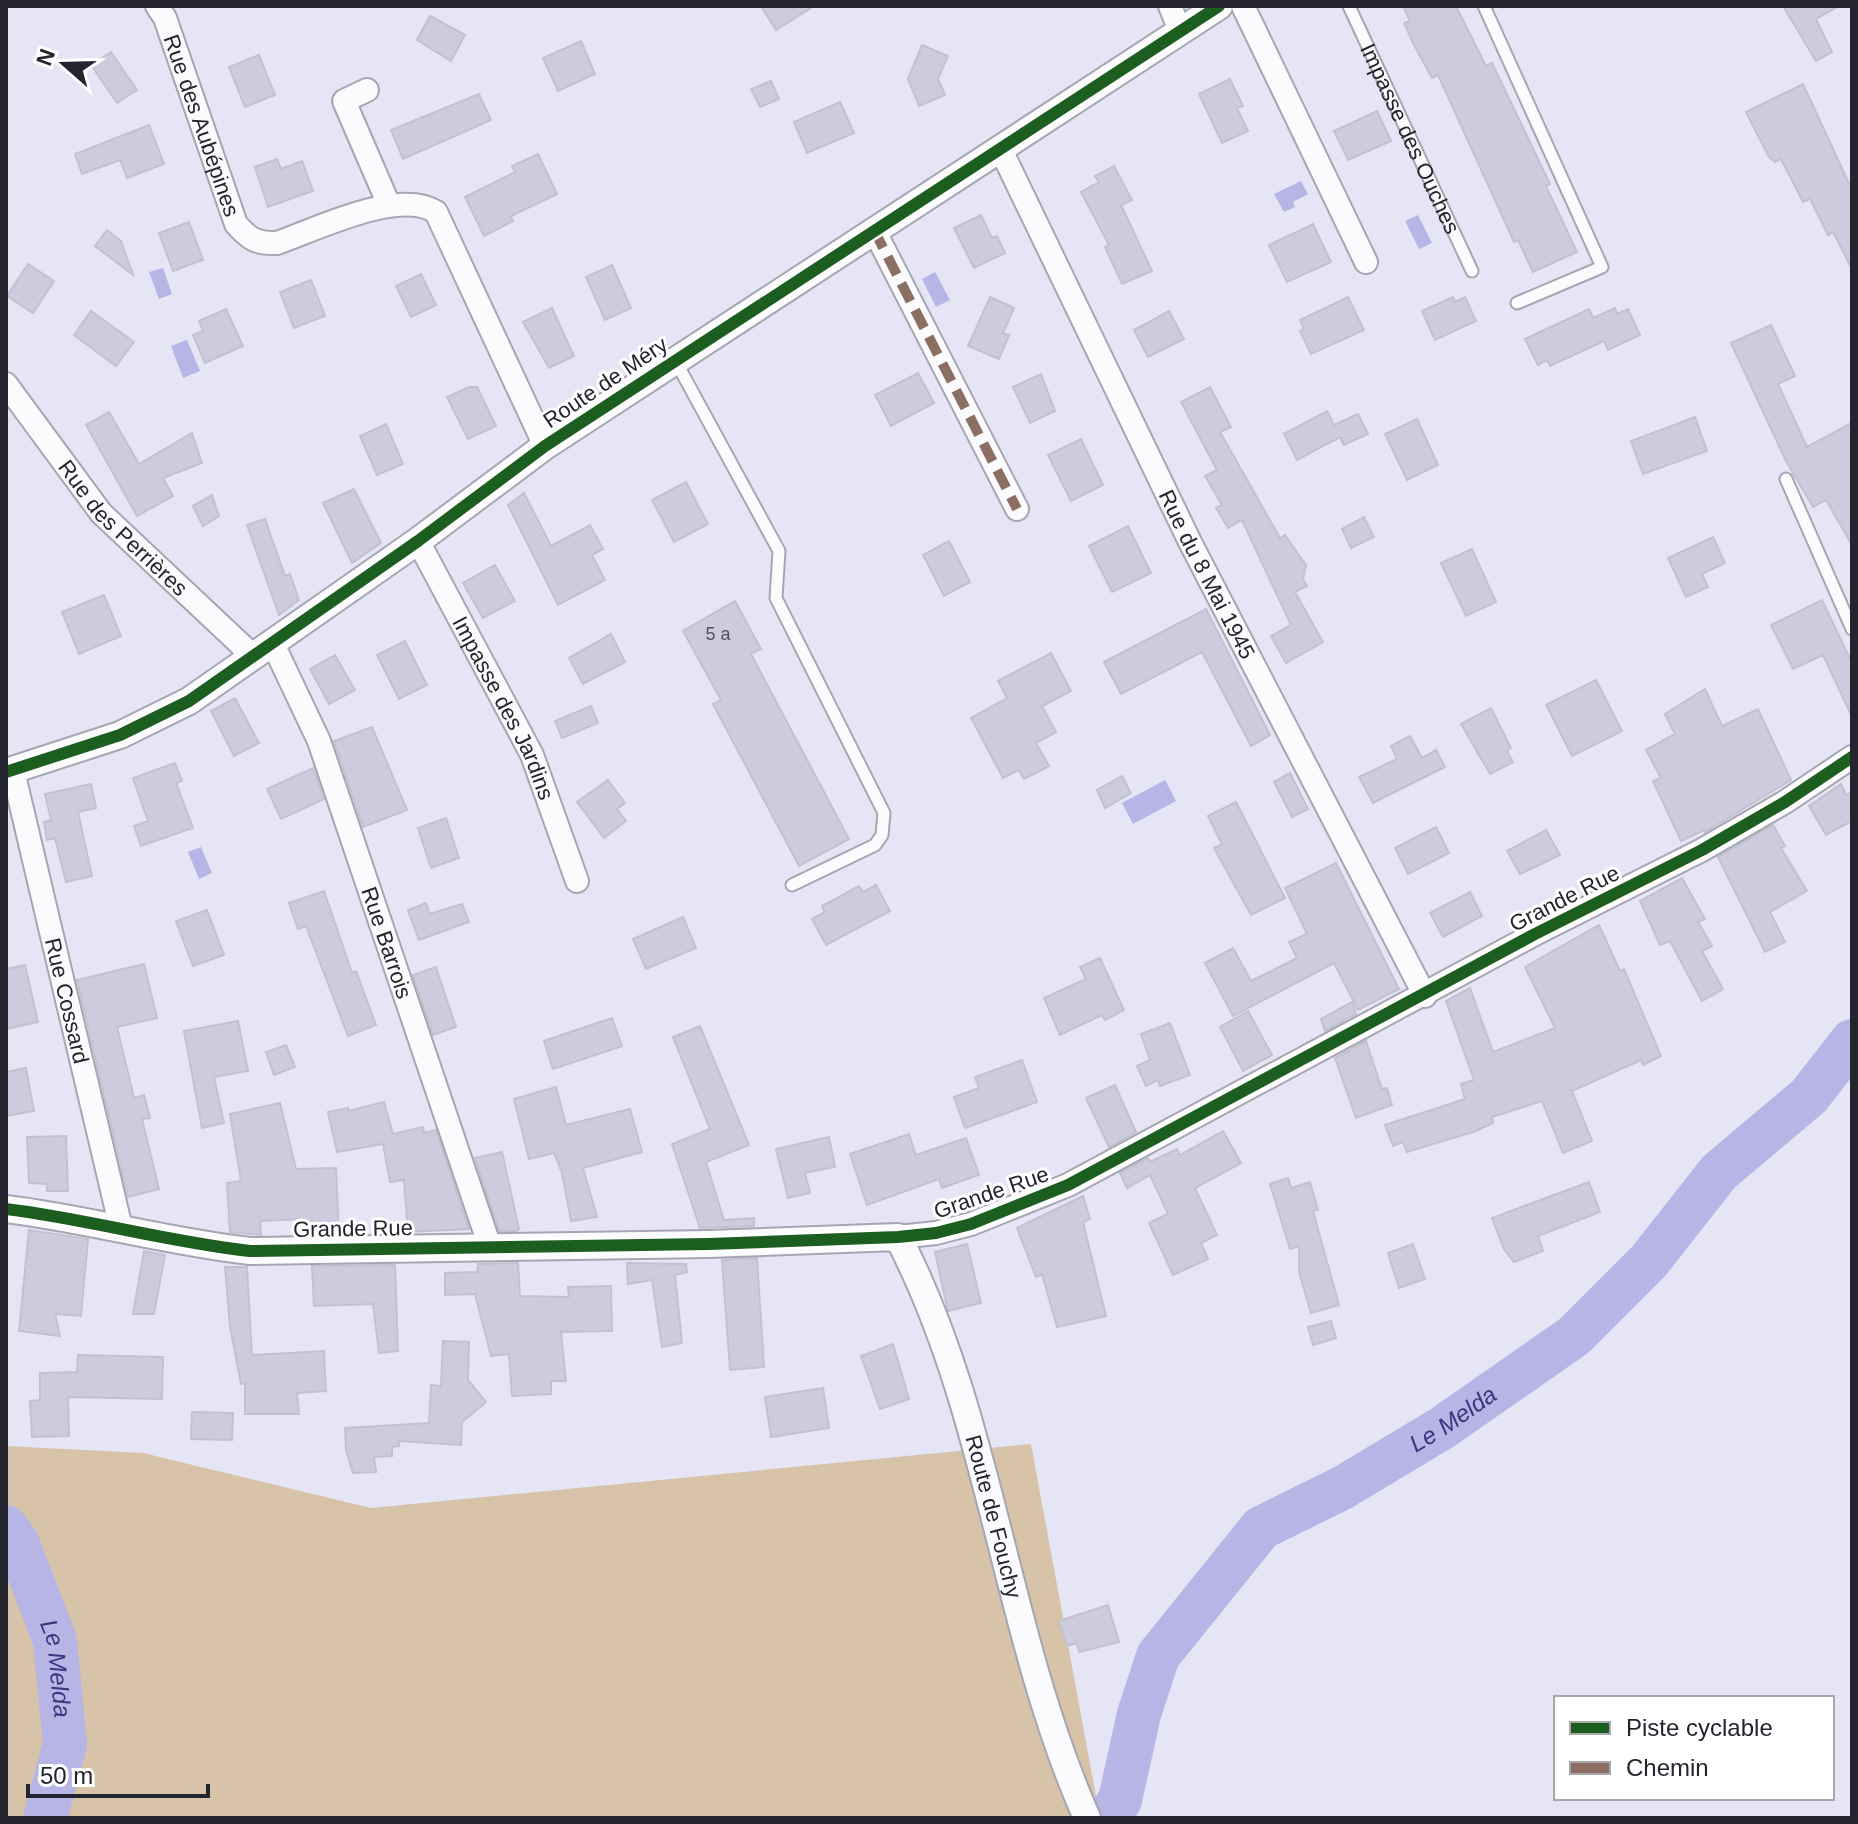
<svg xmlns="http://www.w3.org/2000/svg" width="1858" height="1824" viewBox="0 0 1858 1824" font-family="Arial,sans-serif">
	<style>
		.forest { fill: #d7c3a8 }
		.water { fill: #b7b5e6 }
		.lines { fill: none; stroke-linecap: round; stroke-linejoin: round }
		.river { stroke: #b7b5e6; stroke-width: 44 }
		.building { fill: #cdccde; stroke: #c2c2cf; stroke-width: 2 }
		.service-casing { stroke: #a6a6b3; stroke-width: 15 }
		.minor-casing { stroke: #a6a6b3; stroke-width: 26 }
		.tertiary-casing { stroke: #a6a6b3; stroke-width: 30 }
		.service { stroke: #fbfbfe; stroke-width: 11 }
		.minor { stroke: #fbfbfe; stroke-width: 22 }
		.tertiary { stroke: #fbfbfe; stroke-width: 26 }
		.quiet { stroke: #8d6e63; stroke-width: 10; stroke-dasharray: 20 10; stroke-linecap: butt }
		.cycleway-casing { stroke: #fff; stroke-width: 17 }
		.cycleway { stroke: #1b5e20; stroke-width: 12 }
		.labels { text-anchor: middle; stroke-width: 6; stroke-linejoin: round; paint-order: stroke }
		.number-label { font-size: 18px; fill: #52525e }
		.street-label { font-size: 22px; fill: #24242f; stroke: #fff }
		.water-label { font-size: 24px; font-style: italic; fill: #3f347e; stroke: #fff }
	</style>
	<rect width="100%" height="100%" fill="#e5e5f6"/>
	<path class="forest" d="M1031 1444 1100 1818H6V1446L143 1453 371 1508Z"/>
	<path class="water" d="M1301 181 1308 194 1293 202 1295 207 1284 212 1274 194Z
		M1418 215 1432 243 1419 249 1405 221Z
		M163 268 172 294 159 299 149 272Z
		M935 272 950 300 936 307 922 279Z
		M187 340 200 371 183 378 171 346Z
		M1165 780 1176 801 1133 824 1122 803Z
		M201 847 212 873 199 879 188 852Z"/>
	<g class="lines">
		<g class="river">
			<path id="s1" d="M6 1527 18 1544 55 1641 65 1744 45 1818"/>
			<path id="s2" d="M1108 1818 1120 1800 1139 1714 1158 1656 1261 1528 1342 1488 1442 1428 1574 1336 1649 1261 1719 1172 1809 1096 1852 1041"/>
		</g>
	</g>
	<path class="building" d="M761 6H814L776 30Z
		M1403 6H1456L1486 66 1492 63 1550 184 1546 186 1577 252 1533 272 1518 240 1514 242 1438 75 1432 78 1414 45 1404 23 1410 21Z
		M1783 6H1839L1816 19 1832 52 1816 61Z
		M430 16 465 35 451 61 417 40Z
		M581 41 595 74 558 91 543 58Z
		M922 45 948 56 938 79 945 95 919 106 908 79Z
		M111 52 137 90 117 103 91 65Z
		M259 55 275 95 245 107 229 67Z
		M1230 79 1243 106 1237 108 1248 131 1222 143 1199 94Z
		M771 81 779 99 760 107 751 89Z
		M1803 84 1852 190V269L1833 232 1828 235 1810 199 1803 202 1781 159 1775 162 1769 157 1746 112Z
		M479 94 491 120 403 159 391 130Z
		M840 102 854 133 807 153 794 122Z
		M1377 111 1391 141 1348 160 1334 131Z
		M149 125 164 164 127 178 120 160 82 174 75 154Z
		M538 154 557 194 511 216 513 221 484 236 465 197 515 172 512 166Z
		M277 159 281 169 302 161 313 191 268 207 255 167Z
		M1114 166 1132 200 1121 205 1152 271 1122 284 1105 247 1109 245 1081 192 1099 182 1095 176Z
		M981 215 992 238 997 236 1005 253 974 268 954 228Z
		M189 222 203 260 173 271 159 233Z
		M1313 224 1331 262 1287 282 1269 245Z
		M107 230 121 241 133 275 95 246Z
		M28 264 54 281 33 313 7 296Z
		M612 265 631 308 605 320 586 277Z
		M421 274 436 305 411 317 396 286Z
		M311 280 325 316 294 328 280 292Z
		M990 297 1014 308 1003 333 1009 335 999 359 968 346Z
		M1348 297 1364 330 1311 354 1300 331 1304 329 1300 320Z
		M1453 297 1455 302 1465 297 1476 321 1435 340 1422 311Z
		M552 308 574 356 549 368 523 322Z
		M1615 308 1617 314 1628 309 1640 335 1608 350 1604 341 1550 366 1547 360 1538 365 1525 339 1589 309 1593 318Z
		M226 309 243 346 205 363 193 335 203 331 199 321Z
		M91 311 134 342 116 366 74 335Z
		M1169 311 1184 339 1148 357 1134 330Z
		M1771 325 1795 376 1778 384 1807 447 1852 423V545L1826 500 1813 507 1786 461 1731 343Z
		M918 373 934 403 891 426 875 395Z
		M1041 374 1055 411 1030 423 1013 387Z
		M469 387H477L496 426 468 439 447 397Z
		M1210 387 1231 427 1220 432 1280 538 1285 535 1306 565 1303 579 1307 586 1295 592 1323 642 1286 663 1271 636 1291 625 1242 520 1228 528 1216 508 1222 505 1205 476 1217 470 1181 402Z
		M1327 411 1334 425 1358 414 1368 434 1344 445 1340 437 1297 460 1284 434Z
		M109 412 139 464 192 433 202 463 163 478 173 496 137 516 86 425Z
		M1695 417 1707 451 1643 474 1631 441Z
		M1417 419 1438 465 1407 480 1385 434Z
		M386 424 403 464 377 475 360 436Z
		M1081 439 1103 485 1071 501 1048 455Z
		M686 482 708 524 674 542 652 500Z
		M354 489 381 543 352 563 323 503Z
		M524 493 551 546 590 525 603 549 592 555 605 580 558 605 508 505Z
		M212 495 219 516 203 526 193 506Z
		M1364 517 1374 537 1351 548 1342 529Z
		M265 519 285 576 290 574 299 600 279 615 247 525Z
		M1128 526 1151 573 1112 592 1089 546Z
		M1713 537 1725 563 1702 574 1708 587 1686 597 1668 558Z
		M949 541 970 582 944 596 923 555Z
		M1472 549 1496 602 1466 616 1441 563Z
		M495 565 515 601 483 618 463 583Z
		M104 595 121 636 79 654 62 612Z
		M1822 600 1852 663V717L1823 655 1793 669 1771 625Z
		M735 601 761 649 751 654 849 839 799 866 713 704 721 700 683 631Z
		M1206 609 1270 735 1251 746 1202 652 1121 694 1104 662Z
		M611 634 625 662 583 684 569 658Z
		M405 641 427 685 399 699 377 655Z
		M1051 653 1071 691 1042 706 1056 732 1036 743 1049 766 1024 779 1019 770 1003 778 971 718 1007 698 998 681Z
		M335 655 355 690 329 704 310 669Z
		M1596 680 1622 731 1572 756 1546 705Z
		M1705 689 1722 726 1758 709 1791 780 1705 832 1704 830 1681 841 1653 781 1661 778 1646 750 1675 734 1665 714Z
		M235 698 259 743 234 756 211 711Z
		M591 706 598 723 562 738 555 721Z
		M1491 708 1511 748 1507 751 1513 762 1490 774 1461 724Z
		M372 727 407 810 363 827 334 741Z
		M1410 736 1422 758 1436 750 1445 767 1373 803 1359 777 1397 759 1391 746Z
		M175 763 182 781 176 783 193 828 141 846 134 826 148 821 133 778Z
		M313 768 324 799 281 819 267 789Z
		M1290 773 1308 809 1292 817 1274 782Z
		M1122 776 1131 793 1105 808 1097 790Z
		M608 780 625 803 617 809 626 821 604 838 577 802Z
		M91 784 96 808 78 812 92 876 66 882 55 838 47 840 44 822 51 820 45 794Z
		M1841 784 1846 795 1852 792V821L1826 835 1809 806Z
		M1236 802 1285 898 1251 915 1214 848 1222 844 1208 816Z
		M446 818 459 858 431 868 418 828Z
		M1773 825 1785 846 1781 848 1807 891 1770 912 1785 942 1765 952 1718 857Z
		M1436 827 1449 853 1408 874 1395 848Z
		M1546 830 1560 855 1520 874 1507 851Z
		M1336 863 1399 989 1358 1010 1334 963 1233 1016 1205 963 1233 948 1251 981 1297 958 1289 942 1307 934 1285 888Z
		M1682 878 1705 919 1698 922 1712 946 1702 951 1723 989 1702 1001 1670 941 1660 945 1640 901Z
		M876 885 890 911 826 945 812 919 825 912 822 906 859 886 863 892Z
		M324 891 352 973 356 971 376 1025 348 1036 306 926 298 929 289 903Z
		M1470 892 1482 916 1443 937 1430 913Z
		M426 903 430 914 462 904 469 922 419 940 408 910Z
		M207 910 224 955 193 966 176 921Z
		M683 917 696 948 646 969 633 939Z
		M1599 925 1620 971 1624 969 1661 1056 1643 1065 1641 1060 1572 1091 1592 1141 1563 1153 1542 1101 1492 1117 1493 1123 1476 1131 1407 1152 1403 1142 1393 1146 1385 1125 1465 1099 1461 1084 1474 1080 1446 1001 1470 988 1493 1052 1555 1028 1525 967Z
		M1100 958 1124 1010 1105 1020 1102 1015 1060 1035 1044 998 1086 979 1080 967Z
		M144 964 157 1018 117 1027 134 1098 144 1095 150 1118 142 1119 159 1189 128 1197 77 980Z
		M25 965 38 1022 6 1029V969Z
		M436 967 456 1027 433 1035 413 975Z
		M1352 1002 1356 1014 1325 1031 1321 1019Z
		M1248 1011 1272 1055 1243 1071 1220 1027Z
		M612 1018 622 1046 553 1069 544 1041Z
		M238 1021 248 1071 214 1077 224 1123 202 1128 184 1031Z
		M1170 1023 1190 1075 1160 1086 1158 1080 1146 1086 1137 1066 1150 1060 1141 1034Z
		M700 1026 749 1145 706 1162 724 1220 754 1218V1226L700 1228 672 1144 710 1129 673 1037Z
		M1366 1041 1382 1089 1387 1088 1392 1105 1356 1118 1335 1058Z
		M286 1045 295 1067 274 1075 266 1052Z
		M1022 1060 1037 1102 965 1128 954 1097 979 1088 975 1077Z
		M26 1068 34 1111 6 1116V1072Z
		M1115 1085 1136 1132 1109 1147 1086 1098Z
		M556 1087 566 1125 630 1109 642 1152 583 1168 597 1217 571 1221 562 1173 554 1153 529 1159 514 1099Z
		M384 1102 393 1134 423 1127 424 1133 436 1130 469 1229 408 1232 404 1180 390 1182 383 1144 337 1152 328 1112 348 1108V1111Z
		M280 1103 296 1169 336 1168 339 1234H306L305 1219 260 1221 261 1235 230 1232 227 1183 241 1181 230 1114Z
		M1223 1131 1241 1163 1195 1188 1217 1235 1201 1243 1208 1259 1173 1275 1149 1223 1168 1214 1150 1175 1127 1188 1120 1173 1148 1158 1150 1162 1177 1149 1180 1155Z
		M909 1134 916 1155 966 1138 979 1175 942 1188 939 1179 867 1205 850 1154Z
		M66 1136 68 1191H47V1184L29 1183 27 1137Z
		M829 1137 835 1167 805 1173 810 1193 788 1198 776 1149Z
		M502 1152 519 1229 517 1231H499L475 1158Z
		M1288 1178 1291 1188 1310 1182 1318 1210 1313 1211 1339 1305 1311 1313 1299 1272V1246L1290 1249 1270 1184Z
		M1589 1182 1600 1212 1538 1236 1543 1251 1514 1262 1504 1249 1492 1218Z
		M1083 1196 1090 1219 1083 1222 1106 1316 1057 1327 1042 1274 1036 1277 1017 1228Z
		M29 1230 88 1239 81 1316 55 1314 60 1336 19 1331Z
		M967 1244 981 1303 948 1311 935 1252Z
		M1413 1244 1425 1279 1399 1288 1388 1253Z
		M144 1251 165 1255 154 1314H133Z
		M757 1258 764 1367 730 1370 722 1260Z
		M518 1263 520 1296 569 1297 568 1287 611 1286 612 1331 561 1332 566 1381H551V1394L512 1396 509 1354 491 1356 475 1294 445 1295V1273L477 1272 478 1264Z
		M627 1263 686 1264 687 1272 675 1275 682 1343 662 1347 652 1280 628 1284Z
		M395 1265 398 1351 379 1353 373 1304 314 1306 312 1266Z
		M225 1267H247L252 1355 324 1351 326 1391 297 1393 299 1414H245V1383L241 1384 230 1326Z
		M1331 1321 1336 1338 1313 1345 1308 1327Z
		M443 1341 469 1342 468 1380 486 1402 462 1422 461 1445 399 1441V1446L392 1447V1456L374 1457 376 1472 353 1473 346 1450 345 1428 429 1423 431 1385 441 1386Z
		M893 1344 909 1399 880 1409 861 1356Z
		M78 1355 163 1357 162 1399 68 1397 69 1436 32 1437 30 1401 40 1400V1373L77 1372Z
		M823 1388 829 1428 771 1437 765 1397Z
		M192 1412 233 1413 232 1440 191 1439Z
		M1108 1605 1119 1642 1079 1652 1077 1643 1067 1646 1059 1621Z"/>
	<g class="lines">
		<g class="service-casing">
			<g id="service">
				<path id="s3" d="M1349 6 1472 271"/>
				<path d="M1484 6 1602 267 1517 303"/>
				<path d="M675 360 779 551 776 598 884 813 882 835 875 845 792 885"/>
				<path d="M1786 479 1852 629"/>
			</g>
		</g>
		<g class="minor-casing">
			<g id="minor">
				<path id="s4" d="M157 6 165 18 236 224C249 239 257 244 277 243 317 229 399 188 436 212L545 446"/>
				<path d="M1170 6 1180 31"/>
				<path d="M1243 6 1366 262"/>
				<path d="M367 90 344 101 389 205"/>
				<path id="s5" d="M1000 148 1190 542 1425 996"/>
				<path d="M874 230 1017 509"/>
				<path id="s6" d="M6 384 101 513 254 657"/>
				<path id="s7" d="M418 541 532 755 577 881"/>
				<path id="s8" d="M273 644 319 741 490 1247"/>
				<path id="s9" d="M13 771 121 1228"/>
				<path d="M898 1237 936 1233 971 1224 1068 1185 1535 934 1702 850 1785 802 1852 757"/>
			</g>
		</g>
		<g class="tertiary-casing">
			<g id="tertiary">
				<path d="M6 772 120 735 189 701 418 541 545 446 1219 6"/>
				<path id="s10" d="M6 1209C88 1219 168 1242 250 1251L709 1244 898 1237C992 1418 1004 1631 1087 1818"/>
			</g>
		</g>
		<use href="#service" class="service"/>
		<use href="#minor" class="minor"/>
		<use href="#tertiary" class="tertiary"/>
		<path class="quiet" d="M874 230 1017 509"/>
		<g class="cycleway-casing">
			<path id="cycleway" d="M6 772 120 735 189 701 418 541 545 446 1219 6
				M6 1209C88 1219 168 1242 250 1251L709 1244 898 1237 936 1233 971 1224 1068 1185 1535 934 1702 850 1785 802 1852 757"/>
		</g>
		<use href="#cycleway" class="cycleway"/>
	</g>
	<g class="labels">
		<g class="number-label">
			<text x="718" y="640">5 a</text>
		</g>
		<g class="street-label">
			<text dy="8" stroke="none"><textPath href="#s4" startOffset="128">Rue des Aubépines</textPath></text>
			<text dy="8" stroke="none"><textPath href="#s3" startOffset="146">Impasse des Ouches</textPath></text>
			<text transform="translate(605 382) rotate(-34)" y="8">Route de Méry</text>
			<text dy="8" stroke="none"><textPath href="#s6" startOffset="186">Rue des Perrières</textPath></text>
			<text dy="8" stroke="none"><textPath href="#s5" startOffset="474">Rue du 8 Mai 1945</textPath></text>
			<text dy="8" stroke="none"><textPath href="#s7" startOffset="188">Impasse des Jardins</textPath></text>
			<text transform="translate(1564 898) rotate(-27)" y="8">Grande Rue</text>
			<text dy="8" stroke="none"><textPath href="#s8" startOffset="320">Rue Barrois</textPath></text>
			<text dy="8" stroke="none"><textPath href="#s9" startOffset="236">Rue Cossard</textPath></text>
			<text transform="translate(991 1192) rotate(-19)" y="8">Grande Rue</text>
			<text transform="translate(353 1228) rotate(-1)" y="8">Grande Rue</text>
			<text dy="8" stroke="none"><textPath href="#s10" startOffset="1192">Route de Fouchy</textPath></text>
		</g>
		<g class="water-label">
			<text dy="8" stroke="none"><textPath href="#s2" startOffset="556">Le Melda</textPath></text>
			<text dy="8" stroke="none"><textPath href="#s1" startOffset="152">Le Melda</textPath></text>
		</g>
	</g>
	<rect width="1858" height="1824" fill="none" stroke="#24242f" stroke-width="16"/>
	<rect x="1554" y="1696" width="280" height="104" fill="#ffffff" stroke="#a7a7ac" stroke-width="2"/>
	<rect x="1570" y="1722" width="40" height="12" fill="#1b5e20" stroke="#a7a7ac" stroke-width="2"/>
	<text x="1626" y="1736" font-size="24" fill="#24242f">Piste cyclable</text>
	<rect x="1570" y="1762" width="40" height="12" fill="#8d6e63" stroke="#a7a7ac" stroke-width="2"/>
	<text x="1626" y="1776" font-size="24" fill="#24242f">Chemin</text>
	<g transform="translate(64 64) rotate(290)" stroke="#ffffff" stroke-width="6" paint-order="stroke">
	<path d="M0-6L14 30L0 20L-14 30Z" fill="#24242f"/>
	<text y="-12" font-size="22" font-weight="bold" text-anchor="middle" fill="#24242f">N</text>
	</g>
	<path d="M28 1784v12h180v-12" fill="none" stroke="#24242f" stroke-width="4"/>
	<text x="40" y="1784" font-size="24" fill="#24242f" stroke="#ffffff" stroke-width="6" paint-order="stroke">50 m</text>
</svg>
